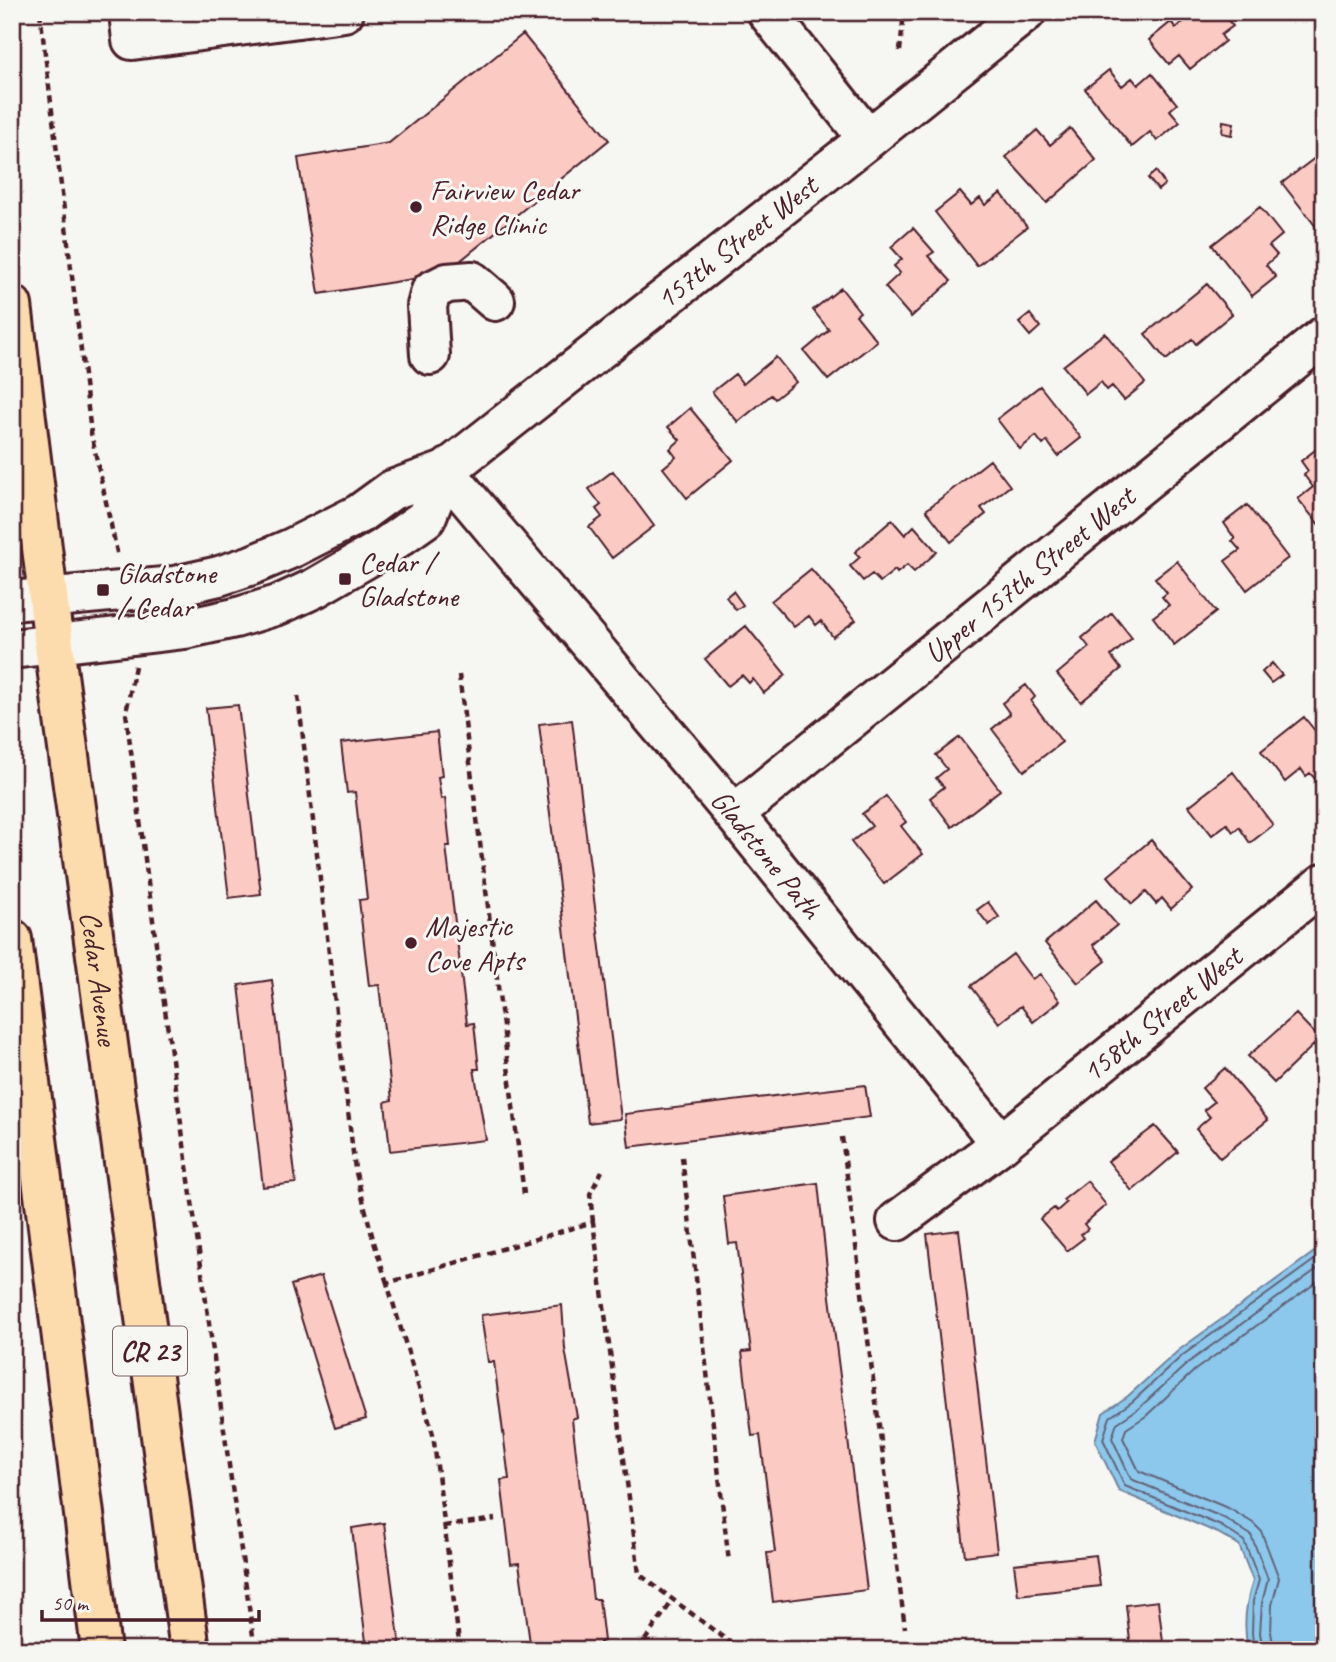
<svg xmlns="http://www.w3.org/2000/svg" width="1336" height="1662" viewBox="0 0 1336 1662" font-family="Caveat,sans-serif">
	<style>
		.water { fill: #8bc8eb; stroke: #71849e; stroke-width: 2 }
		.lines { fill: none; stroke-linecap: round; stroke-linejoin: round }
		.shore { stroke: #646378; stroke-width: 2 }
		.building { fill: #facac3; stroke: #4a1f2b; stroke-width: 2 }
		.minor-casing { stroke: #4a1f2b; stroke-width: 44 }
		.major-casing { stroke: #4a1f2b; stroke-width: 44 }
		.path { stroke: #4a1f2b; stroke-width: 4.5; stroke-dasharray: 7 5; stroke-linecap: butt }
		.minor { stroke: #f6f6f2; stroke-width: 38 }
		.major { stroke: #fcdcac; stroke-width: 38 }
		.poi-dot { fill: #4a1f2b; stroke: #f6f6f2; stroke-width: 2.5 }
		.labels { text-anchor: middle; stroke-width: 6; stroke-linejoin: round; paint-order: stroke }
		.shield { fill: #f6f6f2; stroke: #7e6067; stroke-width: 2 }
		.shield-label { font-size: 28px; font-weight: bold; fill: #4a1f2b }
		.poi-label { font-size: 30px; fill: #4a1f2b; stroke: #f6f6f2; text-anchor: start }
		.street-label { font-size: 30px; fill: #4a1f2b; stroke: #f6f6f2 }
	</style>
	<rect width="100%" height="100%" fill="#f6f6f2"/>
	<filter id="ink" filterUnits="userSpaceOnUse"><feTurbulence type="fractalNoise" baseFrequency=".0143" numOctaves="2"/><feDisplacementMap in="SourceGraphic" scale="14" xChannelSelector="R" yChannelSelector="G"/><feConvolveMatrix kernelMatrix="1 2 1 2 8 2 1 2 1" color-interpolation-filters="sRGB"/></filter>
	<g filter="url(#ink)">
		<path class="water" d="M1324 1245V1650H1248C1243 1626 1245 1604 1253 1581L1239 1545 1218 1533 1119 1491 1095 1441 1103 1413 1128 1396 1179 1350Z"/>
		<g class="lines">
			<path class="shore" d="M1254 1650 1252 1633 1253 1601 1259 1580 1244 1541 1221 1526 1125 1486 1103 1439 1110 1417 1132 1402 1183 1355 1324 1253
				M1263 1650 1260 1633 1262 1603 1268 1579 1251 1535 1224 1518 1131 1479 1112 1438 1117 1423 1138 1409 1189 1362 1324 1264
				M1274 1650 1271 1632 1272 1605 1279 1578 1261 1531 1253 1523 1230 1509 1139 1471 1123 1438 1126 1429 1146 1416 1195 1370 1324 1277"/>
		</g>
		<path class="building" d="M1195 12H1202L1209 20 1221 12 1233 26 1221 35 1225 41 1190 69 1179 56 1169 64 1149 40 1171 22 1176 28Z
			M523 34 609 140 444 274 319 294 298 158 389 143Z
			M1109 70 1122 86 1132 78 1138 85 1152 73 1177 104 1170 110 1180 122 1157 141 1150 132 1132 147 1085 89Z
			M1223 121 1234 123 1232 135 1222 133Z
			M1070 128 1096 160 1047 203 1006 157 1037 130 1050 145Z
			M1324 151V237L1282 183Z
			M1156 171 1165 184 1158 190 1148 178Z
			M960 192 971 205 980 198 985 205 1001 193 1027 227 977 266 935 212Z
			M1260 207 1282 235 1269 246 1277 255 1266 265 1276 277 1252 296 1212 245Z
			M913 228 934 252 928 256 951 281 911 317 885 287 900 273 894 266 902 259 891 247Z
			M1207 284 1232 314 1196 344 1192 339 1166 360 1145 334Z
			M841 288 860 312 856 315 877 341 828 380 804 351 829 330 813 310Z
			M1030 314 1040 327 1030 336 1019 323Z
			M1105 333 1145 383 1124 400 1112 386 1107 390 1101 382 1086 394 1063 366Z
			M776 357 796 382 775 399 771 395 738 422 712 392 735 374 743 384Z
			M1040 386 1081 438 1058 456 1047 441 1043 445 1036 436 1020 449 997 419Z
			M690 408 733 460 687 498 663 468 676 457 670 449 680 440 668 427Z
			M1324 443V531L1298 499 1313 487 1304 475 1308 471 1301 461Z
			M990 460 1010 486 981 508 986 514 951 542 926 510Z
			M613 471 654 526 612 558 589 527 602 517 596 509 601 505 589 489Z
			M1247 505 1288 558 1247 590 1225 561 1240 550 1232 541 1235 539 1224 523Z
			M892 520 905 535 914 526 937 552 914 572 907 565 897 573 895 570 880 582 872 574 863 581 850 566 860 557 855 552Z
			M1177 561 1216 612 1174 645 1153 617 1169 605 1162 597 1167 593 1155 578Z
			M811 569 856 620 833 637 821 621 816 625 809 616 794 627 771 601Z
			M733 591 743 605 736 610 726 597Z
			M1112 613 1132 638 1111 656 1121 669 1081 702 1057 674 1089 647 1082 638Z
			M746 626 786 675 764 693 753 679 749 683 742 675 728 686 705 659Z
			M1272 663 1282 675 1271 683 1262 672Z
			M1026 685 1035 697 1031 701 1062 742 1024 771 992 729 1010 714 1002 703Z
			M238 705 261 894 229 898 206 708Z
			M1304 717 1324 742V786L1322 787 1310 773 1306 776 1301 769 1285 782 1261 751Z
			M572 720 621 1119 588 1123 539 724Z
			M437 732 442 776 438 777 441 799 445 798 450 846H446L467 1024 474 1023 479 1069H474L486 1140 390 1151 385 1102 392 1100 379 985 369 986 359 900 367 899 355 792 347 793 341 743Z
			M960 737 1000 790 952 827 930 798 944 787 936 778 947 769 936 755Z
			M1233 772 1273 825 1250 843 1239 827 1233 832 1227 824 1212 835 1189 806Z
			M886 796 906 822 901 826 923 854 884 884 851 842 872 826 862 814Z
			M1151 840 1192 890 1171 909 1162 898 1156 904 1146 892 1132 904 1108 876Z
			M1096 900 1117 925 1093 945 1106 961 1078 983 1045 943Z
			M988 902 999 917 989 925 977 910Z
			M1013 954 1032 979 1040 974 1060 1001 1033 1022 1021 1006 999 1023 971 986Z
			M272 980 296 1183 263 1187 239 985Z
			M1296 1014 1320 1039 1274 1083 1248 1056Z
			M1225 1068 1268 1120 1220 1158 1196 1129 1210 1117 1204 1110 1214 1102 1202 1088Z
			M865 1085 870 1117 629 1147 625 1114Z
			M1155 1126 1178 1152 1132 1191 1108 1161Z
			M1087 1181 1106 1205 1084 1224 1088 1229 1081 1234 1084 1238 1067 1251 1040 1219 1054 1208 1057 1211 1066 1203 1063 1200Z
			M818 1183 830 1297 867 1590 773 1602 767 1553 775 1552 760 1435 752 1436 742 1352 751 1351 737 1243 729 1244 723 1196Z
			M959 1230 997 1552 965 1556 927 1234Z
			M321 1276 366 1419 335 1428 291 1285Z
			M562 1305 565 1349 577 1417 572 1419 593 1599H599L604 1641 600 1642 601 1650H531L519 1563 511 1564 501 1480 509 1479 494 1362H488L481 1315Z
			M384 1523 400 1646 367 1650 352 1528Z
			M1096 1555 1100 1586 1018 1595 1014 1564Z
			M1158 1601 1164 1650H1131L1126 1605Z"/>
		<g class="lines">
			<g class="minor-casing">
				<g id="minor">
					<path d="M129 12 132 40 344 12"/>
					<path d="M767 12 868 139"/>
					<path d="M430 355 427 306 431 291 447 283 472 281 495 301"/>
					<path id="s1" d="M445 471 734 814 1001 1144"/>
					<path id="s2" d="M12 601 175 586 219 576 252 565 292 548 359 514 392 490 445 471 868 139 1026 12"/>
					<path d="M12 649 185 629 235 618 278 605 315 588 382 549 426 518 445 471"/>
					<path id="s3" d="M734 814 1324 336"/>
					<path id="s4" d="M897 1221 1001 1144 1324 883"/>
				</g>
			</g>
			<g class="major-casing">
				<g id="major">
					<path id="s5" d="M12 305 54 645 190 1650"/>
					<path d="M12 939 101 1650"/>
				</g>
			</g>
			<path class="path" d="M40 12 91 433 118 557
				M900 51 904 12
				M135 666 126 713 160 974 255 1650
				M459 675 524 1194
				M298 696 355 1169 373 1239 387 1283
				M842 1137 905 1628
				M682 1157 729 1562
				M593 1222 590 1194 602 1171
				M444 1526 495 1519
				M460 1650 433 1434 387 1283 593 1222 639 1574 740 1650
				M638 1650 673 1600
				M1090 1650 1104 1648"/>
			<use href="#minor" class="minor"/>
			<use href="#major" class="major"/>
		</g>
	</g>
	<g class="poi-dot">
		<circle cx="416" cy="207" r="7"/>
		<rect x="338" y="572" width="14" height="14" rx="3.5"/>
		<rect x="96" y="583" width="14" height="14" rx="3.5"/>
		<circle cx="411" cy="943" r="7"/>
	</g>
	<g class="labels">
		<rect class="shield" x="113" y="1326.5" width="74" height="49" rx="5"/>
		<g class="shield-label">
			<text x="150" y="1361">CR 23</text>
		</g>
		<g class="poi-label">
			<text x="430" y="200">Fairview Cedar<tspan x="430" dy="34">Ridge Clinic</tspan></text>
			<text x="359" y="572">Cedar /<tspan x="359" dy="34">Gladstone</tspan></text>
			<text x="117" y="583">Gladstone<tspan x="117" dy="34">/ Cedar</tspan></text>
			<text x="425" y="936">Majestic<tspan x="425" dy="34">Cove Apts</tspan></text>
		</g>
		<g class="street-label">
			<text dy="10" stroke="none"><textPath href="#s2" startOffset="830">157th Street West</textPath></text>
			<text dy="10" stroke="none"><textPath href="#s3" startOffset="380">Upper 157th Street West</textPath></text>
			<text dy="10" stroke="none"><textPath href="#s1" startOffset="500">Gladstone Path</textPath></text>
			<text dy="10" stroke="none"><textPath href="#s5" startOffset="679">Cedar Avenue</textPath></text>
			<text dy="10" stroke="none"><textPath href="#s4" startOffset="336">158th Street West</textPath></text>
		</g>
	</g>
	<rect width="1336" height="1662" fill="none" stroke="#f6f6f2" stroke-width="42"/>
	<rect x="21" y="21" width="1294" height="1620" fill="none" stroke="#4a1f2b" stroke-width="2.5" filter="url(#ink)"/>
	<path d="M42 1610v10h217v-10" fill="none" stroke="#4a1f2b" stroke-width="3.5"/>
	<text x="52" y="1610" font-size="21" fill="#4a1f2b" stroke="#f6f6f2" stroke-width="5" paint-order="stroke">50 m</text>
</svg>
